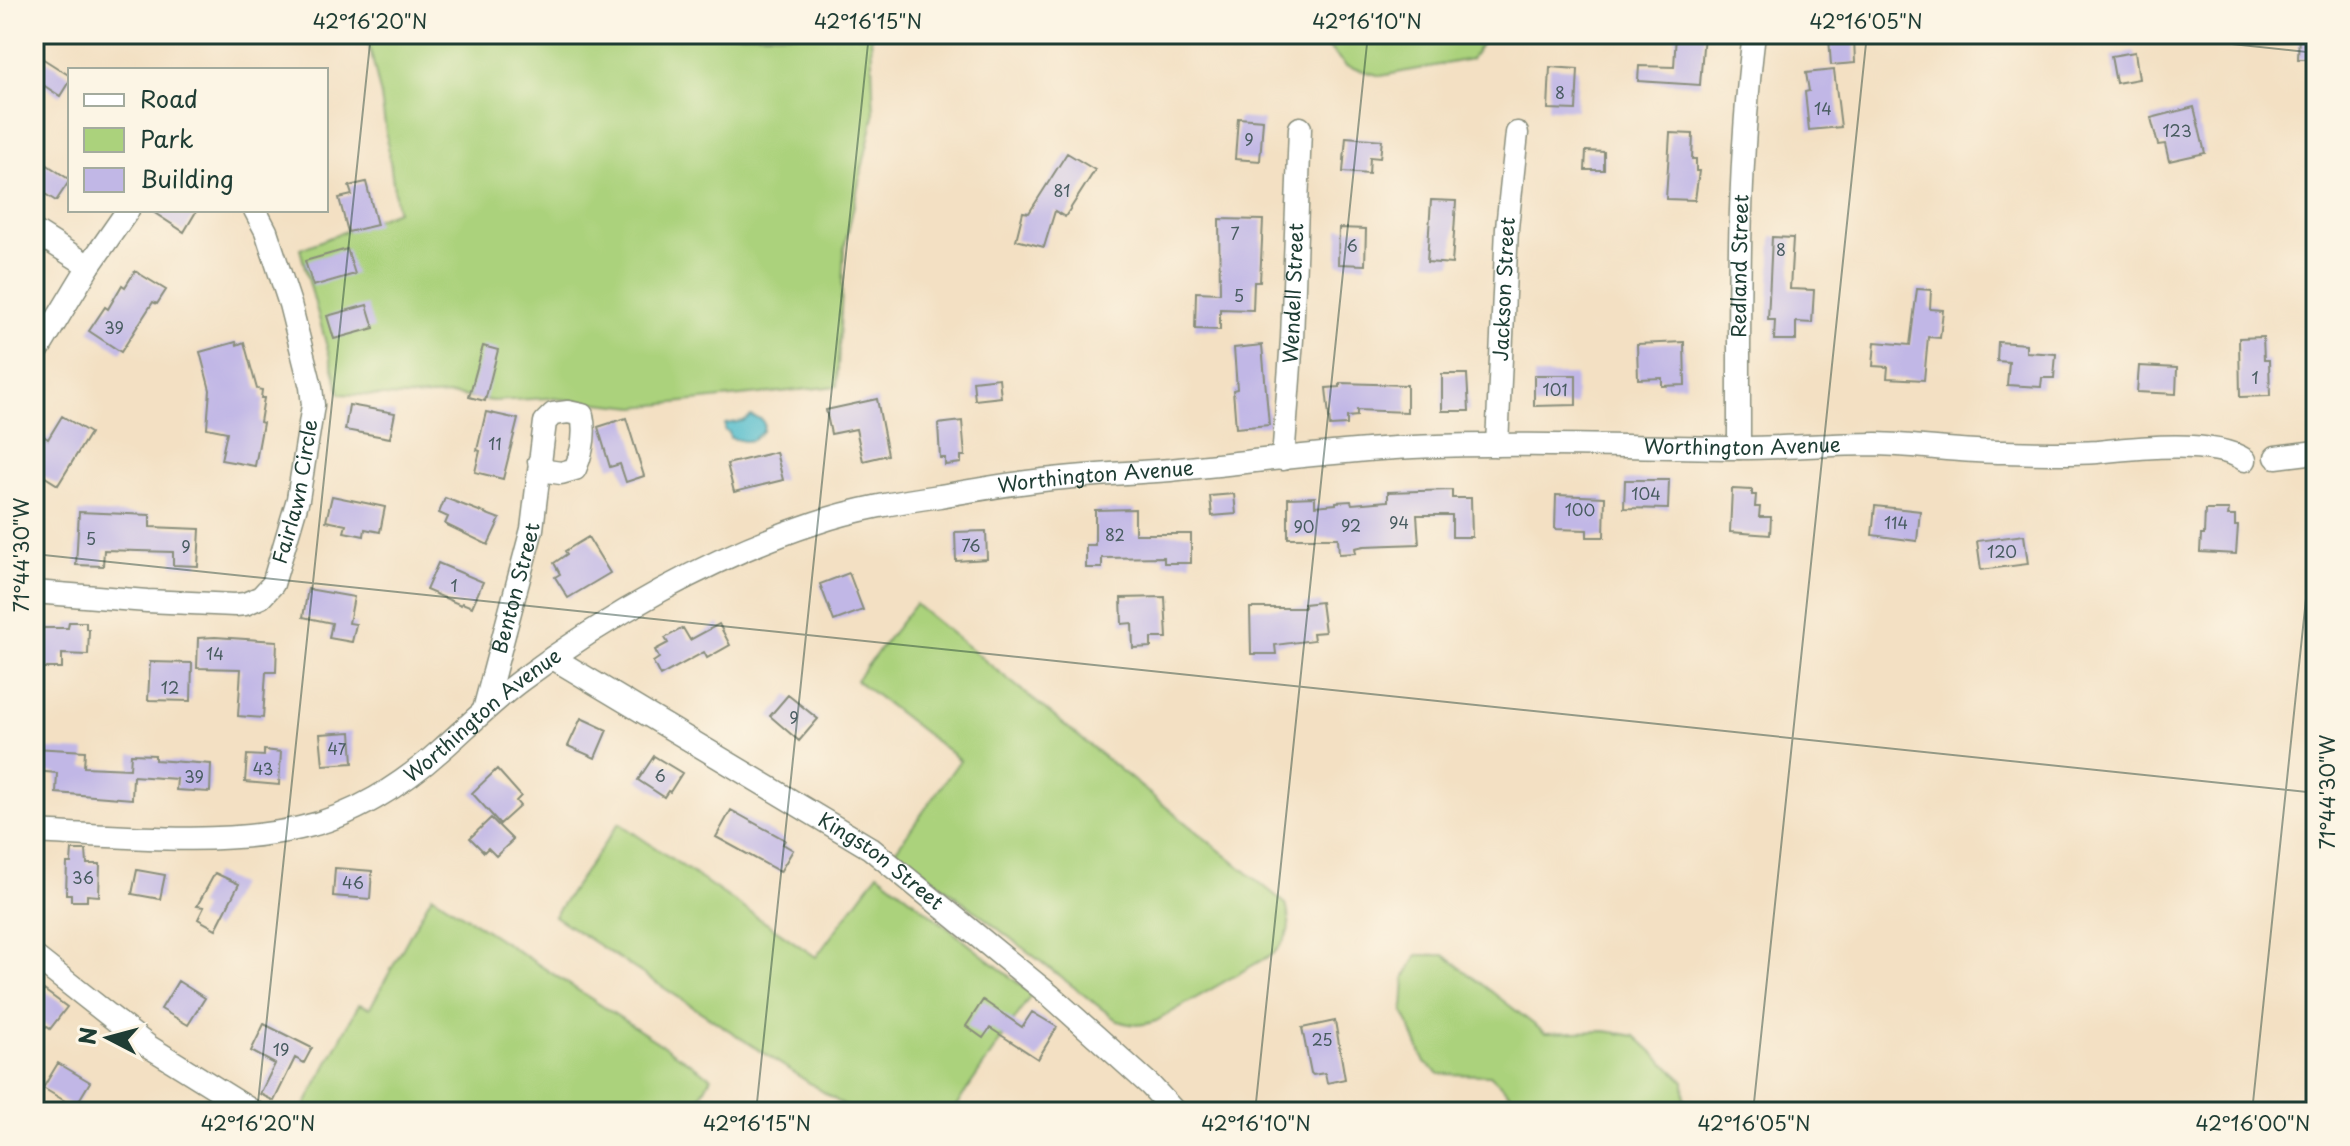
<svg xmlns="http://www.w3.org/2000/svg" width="2350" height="1146" viewBox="0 0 2350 1146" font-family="'Playpen Sans',sans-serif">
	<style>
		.green { fill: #abd27c; stroke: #658858; stroke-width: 2 }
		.water { fill: #51bccc; stroke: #387c80; stroke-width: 2 }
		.building { fill: #c1b7e6 }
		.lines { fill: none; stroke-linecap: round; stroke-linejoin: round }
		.minor-casing { stroke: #898e7c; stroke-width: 25 }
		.minor { stroke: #fff; stroke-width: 22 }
		.ticks { fill: none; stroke: #1f3d34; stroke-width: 2; stroke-opacity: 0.45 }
		.labels { text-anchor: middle; stroke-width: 7; stroke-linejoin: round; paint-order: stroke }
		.number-label { font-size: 16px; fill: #485c60 }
		.street-label { font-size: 20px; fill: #1f3d34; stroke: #fcf5e5 }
		.neatline { fill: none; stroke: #1f3d34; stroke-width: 3 }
		.ticks-label { font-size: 20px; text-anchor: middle; fill: #1f3d34 }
	</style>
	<rect width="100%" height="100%" fill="#fcf5e5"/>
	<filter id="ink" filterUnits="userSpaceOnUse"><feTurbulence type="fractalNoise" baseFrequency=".0125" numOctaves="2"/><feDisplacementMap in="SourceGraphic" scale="16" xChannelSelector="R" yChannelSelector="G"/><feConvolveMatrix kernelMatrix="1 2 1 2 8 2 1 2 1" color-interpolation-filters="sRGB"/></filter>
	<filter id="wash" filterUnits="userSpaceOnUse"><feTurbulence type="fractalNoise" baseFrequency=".006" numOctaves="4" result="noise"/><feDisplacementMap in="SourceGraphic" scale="32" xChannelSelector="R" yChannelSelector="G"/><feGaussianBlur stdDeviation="1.8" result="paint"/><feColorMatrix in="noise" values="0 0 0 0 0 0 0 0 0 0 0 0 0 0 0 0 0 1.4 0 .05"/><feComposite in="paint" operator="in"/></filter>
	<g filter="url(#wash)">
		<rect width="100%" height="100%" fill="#f3e0c3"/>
		<path class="green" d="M363 34H871L874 116 844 249 837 386 636 407 551 398 493 401 454 395 407 397 340 394 300 249 397 211 381 97 368 40Z
			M1316 34H1488L1471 59 1381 76 1346 66Z
			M915 604 1286 904C1292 927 1290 936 1274 953L1156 1021C1141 1026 1132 1026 1118 1021L896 850 960 760 856 680Z
			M619 823 816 957 878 873 1032 994 952 1112H854L554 916Z
			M432 895 711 1077 692 1112H302L359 1004 370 1008Z
			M1417 955H1444L1545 1033 1605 1031 1635 1036 1684 1081 1685 1112H1525V1108L1490 1075 1440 1074 1425 1063 1403 1010 1405 977Z"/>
		<path class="water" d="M751 416 761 419 764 424 763 431 753 440 744 441 730 438 729 432 725 431V424L743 421Z"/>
		<g id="blocks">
			<path class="building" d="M1676 34H1704L1700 85 1638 81 1639 66 1674 67Z
				M2299 34H2316V59H2298Z
				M1854 37 1855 63 1831 65 1829 38Z
				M2135 52 2139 79 2116 83 2111 56Z
				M34 53 70 76V80L60 96 34 79Z
				M1550 67 1578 69 1576 110 1548 109Z
				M1834 70 1841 127 1809 130 1805 92 1809 91 1806 73Z
				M2194 107 2205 153 2169 161 2165 144 2158 145 2151 118Z
				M1238 118 1263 120 1260 161 1235 159Z
				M1670 133 1693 134 1692 159H1696V171H1699L1695 200 1666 199Z
				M1346 137 1382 140 1380 158 1370 157 1369 174 1343 172Z
				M1586 151 1604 152V170H1585Z
				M1067 153 1095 170 1065 217 1055 211 1044 247 1016 240 1023 212 1029 213Z
				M34 156 70 180 56 201 34 187Z
				M366 182 377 225 348 232 339 198 352 195 349 186Z
				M1431 200 1456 201 1452 264 1427 262Z
				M150 210H197L184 232Z
				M1219 219 1263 220 1260 282H1254L1253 310 1220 309V330L1195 329 1196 292 1220 293Z
				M1339 228 1366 229 1365 265 1338 264Z
				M1772 237 1793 238 1790 289 1814 290 1812 323 1796 322V340H1774L1775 320H1768Z
				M347 249 355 274 313 286 305 261Z
				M135 271 166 290 157 304 153 302 121 352 89 331 105 307 108 309 122 285 125 287Z
				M1917 289 1931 290 1930 309 1943 310 1940 338 1928 337 1924 380 1887 378 1888 367 1873 366 1875 342 1910 345Z
				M367 305 374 328 334 339 327 316Z
				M2263 337 2264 360H2269L2270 396 2240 397 2239 338Z
				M236 342 237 345 244 342 257 389 262 390 261 398H264L260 422 263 423 255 466 221 460 227 432 207 428 210 390 200 352Z
				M1684 342 1685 385 1662 386V378L1638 379 1637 344Z
				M1998 342 2026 344V352L2056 354 2054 378H2042L2041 387 2007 385 2009 362 1997 361Z
				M1262 345 1269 425 1236 428 1233 390 1237 389 1234 348Z
				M483 346 498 350 485 401 469 397Z
				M2139 366 2177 368 2176 394 2137 392Z
				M1442 374H1467L1469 411H1442Z
				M1534 375H1576V405L1534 406Z
				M999 378 1001 397 975 400 973 381Z
				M1340 383 1407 385V412L1357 410V416L1347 417V425L1330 426 1326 388 1340 387Z
				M877 399 888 455 863 461 856 429 831 434 826 410Z
				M349 405 395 413 390 438 345 430Z
				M486 412 518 419 503 479 475 472 480 451 477 450Z
				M62 416 90 433 58 485 34 470V430L48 439Z
				M626 418 644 476 626 482 620 464 610 467 598 427Z
				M962 421 965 456H961V463L945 465V458H940L938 424Z
				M776 452 783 480 734 492 727 464Z
				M1625 480H1669L1668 509 1624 508Z
				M1732 489 1752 490V495H1756L1755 507H1760L1759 517H1771L1770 535 1730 532Z
				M1452 490V498H1471L1472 537H1452V515H1417L1419 544 1364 546 1355 548 1356 553 1339 554 1338 538H1288V498L1315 497V506L1336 504V502L1351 501 1352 504 1388 501V492Z
				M1234 494 1236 514 1212 516 1210 496Z
				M1556 495 1605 497 1604 537H1587V530L1555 529Z
				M332 496 385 507 380 532 365 529 364 536 344 532 346 525 326 521Z
				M445 498 500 519 488 545 445 524 448 517 439 513Z
				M1875 506 1920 511 1917 541 1872 535Z
				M1135 509V534H1191V563H1164V557L1102 558V568H1086V545H1095V510Z
				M2205 510H2229L2228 516H2235V526H2238L2236 554 2200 552 2201 535H2204Z
				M79 512 150 515V527L200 529 198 566 173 565V552L104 550 103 566 76 565Z
				M986 531 987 559 956 561 955 532Z
				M2024 535 2028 564 1981 570 1977 541Z
				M588 537 610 573 568 598 555 577 560 574 554 563 567 554 565 551Z
				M438 563 483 582 472 607 462 603 461 605 426 590Z
				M849 573 863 610 834 621 820 584Z
				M308 589 354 597 349 623 356 624 352 642 329 638 332 623 303 617Z
				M1165 597 1167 638H1151V647L1133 648 1132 623 1122 624 1121 598Z
				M1321 602 1325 632 1313 633 1314 640 1275 645 1276 654H1251L1250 608H1304V604Z
				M69 622H86V629H89L88 655 62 654V668H34V628H68Z
				M719 624 730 645 707 658 704 652 660 676 653 662 659 658 655 650 668 643 665 638 683 628 690 640Z
				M215 637 277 641 276 672H266L263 718 238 716 241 669 197 668 198 638Z
				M150 662 192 663 191 701 148 700Z
				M788 695 818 719 799 741 770 716Z
				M581 718 607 730 595 758 568 746Z
				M351 732 353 763 323 765 320 734Z
				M34 748 85 751 84 767 130 769 131 754 155 755V760L211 764 210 792 176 790 177 779 133 776 132 799 56 793 57 773 34 771Z
				M264 750 281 752 279 785 245 782 247 755 264 756Z
				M654 756 682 773 670 792 668 791 664 797 638 780Z
				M497 769 521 796 516 801 520 806 500 824 472 793Z
				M731 810 785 840 783 844 793 850 780 872 716 837Z
				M491 818 513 840 496 856 488 848 484 852 470 838Z
				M72 850H86L87 864H100L99 896 87 895V901H71V894H66L67 863H71Z
				M335 868 372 871 370 899 333 896Z
				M137 870 165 875 160 899 132 894Z
				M215 873 239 884 216 929 198 919 204 907 197 906Z
				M178 981 205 998 188 1025 161 1009Z
				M44 990 67 1007 50 1029 34 1017V1004Z
				M983 1000 1022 1027 1032 1012 1057 1027 1038 1059 990 1028 983 1038 966 1026Z
				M1335 1021 1345 1079 1327 1083 1325 1073 1313 1075 1311 1073 1302 1028Z
				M264 1024 312 1048 304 1063 295 1058 274 1101 260 1094 275 1064 251 1051Z
				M58 1063 90 1082 75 1107 43 1088Z"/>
		</g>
	</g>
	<g filter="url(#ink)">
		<use href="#blocks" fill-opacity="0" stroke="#898e7c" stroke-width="2"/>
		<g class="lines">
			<g class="minor-casing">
				<g id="minor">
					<path d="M34 231 89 266"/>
					<path d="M34 357 89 266 128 210"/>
					<path id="s1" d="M1497 445 1507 228 1517 133"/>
					<path id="s2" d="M1739 448C1739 310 1737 171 1754 34"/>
					<path d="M2276 457 2316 452"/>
					<path id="s3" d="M1283 459 1292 339 1300 128"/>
					<path id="s4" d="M34 592 147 601 235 605 245 604 261 597 273 584 298 499 313 405 311 387 290 304 266 231 255 210"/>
					<path id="s5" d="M553 658 870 848 1051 996 1150 1085 1175 1112"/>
					<path id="s6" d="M484 710 532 529 545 422 553 414 568 412 582 415C586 434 583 451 575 469L561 473 547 471 539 462"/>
					<path id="s7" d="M34 832C119 836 216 847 300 828 352 817 402 785 441 750 467 727 492 702 520 681 607 616 711 557 815 523 856 509 898 502 940 496 974 490 1008 484 1043 480 1085 475 1128 473 1170 470 1251 462 1332 451 1413 447 1521 442 1629 447 1738 448 1784 448 1830 444 1877 444 1919 445 1962 452 2004 452 2035 453 2067 454 2097 452 2135 448 2213 439 2245 460"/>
					<path d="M34 956 148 1046 254 1112"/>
				</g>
			</g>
			<use href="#minor" class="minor"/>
		</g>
	</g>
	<path class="ticks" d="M2138 34 2316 53M34 554 2316 793M257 1112 371 34M756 1112 869 34M1255 1112 1368 34M1753 1112 1867 34M2252 1112 2316 504"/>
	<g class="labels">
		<g class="number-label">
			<text x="1560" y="99">8</text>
			<text x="1823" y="115">14</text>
			<text x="2177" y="137">123</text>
			<text x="1249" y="146">9</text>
			<text x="1062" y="197">81</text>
			<text x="1235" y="240">7</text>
			<text x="1352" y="252">6</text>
			<text x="1781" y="256">8</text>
			<text x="1239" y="302">5</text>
			<text x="114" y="334">39</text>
			<text x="2255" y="384">1</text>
			<text x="1555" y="396">101</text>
			<text x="495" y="450">11</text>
			<text x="1646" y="500">104</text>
			<text x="1580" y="516">100</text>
			<text x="1399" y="529">94</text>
			<text x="1896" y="529">114</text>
			<text x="1351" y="532">92</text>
			<text x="1304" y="533">90</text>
			<text x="1115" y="541">82</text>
			<text x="91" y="545">5</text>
			<text x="971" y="552">76</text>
			<text x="186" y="553">9</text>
			<text x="2002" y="558">120</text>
			<text x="454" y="592">1</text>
			<text x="215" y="660">14</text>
			<text x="170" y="694">12</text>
			<text x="794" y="724">9</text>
			<text x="337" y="755">47</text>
			<text x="263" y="775">43</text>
			<text x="660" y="782">6</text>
			<text x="194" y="783">39</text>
			<text x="83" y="884">36</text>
			<text x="353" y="889">46</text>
			<text x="1322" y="1046">25</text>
			<text x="281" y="1056">19</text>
		</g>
		<g class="street-label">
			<text dy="7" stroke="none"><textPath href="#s2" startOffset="182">Redland Street</textPath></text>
			<text dy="7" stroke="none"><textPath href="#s1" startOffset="156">Jackson Street</textPath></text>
			<text dy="7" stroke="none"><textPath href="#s3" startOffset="166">Wendell Street</textPath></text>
			<text dy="7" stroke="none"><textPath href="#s7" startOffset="1804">Worthington Avenue</textPath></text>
			<text dy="7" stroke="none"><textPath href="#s7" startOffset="1156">Worthington Avenue</textPath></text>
			<text dy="7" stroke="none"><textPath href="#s4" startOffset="342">Fairlawn Circle</textPath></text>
			<text dy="7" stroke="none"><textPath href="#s6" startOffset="126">Benton Street</textPath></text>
			<text dy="7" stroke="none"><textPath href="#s7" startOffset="484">Worthington Avenue</textPath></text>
			<text dy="7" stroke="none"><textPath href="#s5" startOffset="386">Kingston Street</textPath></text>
		</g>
	</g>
	<rect width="2350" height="1146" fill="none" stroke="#fcf5e5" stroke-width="88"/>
	<rect x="68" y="68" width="260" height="144" fill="#fcf5e5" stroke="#a4ab9e" stroke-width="2"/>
	<rect x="84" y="94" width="40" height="12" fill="#ffffff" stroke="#a4ab9e" stroke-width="2"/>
	<text x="140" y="108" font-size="24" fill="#1f3d34">Road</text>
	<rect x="84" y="128" width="40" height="24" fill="#abd27c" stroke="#a4ab9e" stroke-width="2"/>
	<text x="140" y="148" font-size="24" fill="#1f3d34">Park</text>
	<rect x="84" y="168" width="40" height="24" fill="#c1b7e6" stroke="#a4ab9e" stroke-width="2"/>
	<text x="140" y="188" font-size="24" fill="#1f3d34">Building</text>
	<g transform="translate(108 1038) rotate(276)" stroke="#fcf5e5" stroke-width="6" paint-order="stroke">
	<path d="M0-6L14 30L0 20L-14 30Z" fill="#1f3d34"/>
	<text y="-12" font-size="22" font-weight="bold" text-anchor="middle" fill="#1f3d34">N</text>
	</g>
	<rect x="44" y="44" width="2262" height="1058" class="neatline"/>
	<g class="ticks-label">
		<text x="370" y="29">42°16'20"N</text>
		<text x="868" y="29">42°16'15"N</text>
		<text x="1367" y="29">42°16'10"N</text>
		<text x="1866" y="29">42°16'05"N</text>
		<text transform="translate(22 555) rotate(-90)" y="7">71°44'30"W</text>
		<text transform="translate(2328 792) rotate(-90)" y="7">71°44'30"W</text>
		<text x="258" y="1131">42°16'20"N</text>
		<text x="757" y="1131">42°16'15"N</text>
		<text x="1256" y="1131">42°16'10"N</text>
		<text x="1754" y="1131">42°16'05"N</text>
		<text x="2253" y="1131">42°16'00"N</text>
	</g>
</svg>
